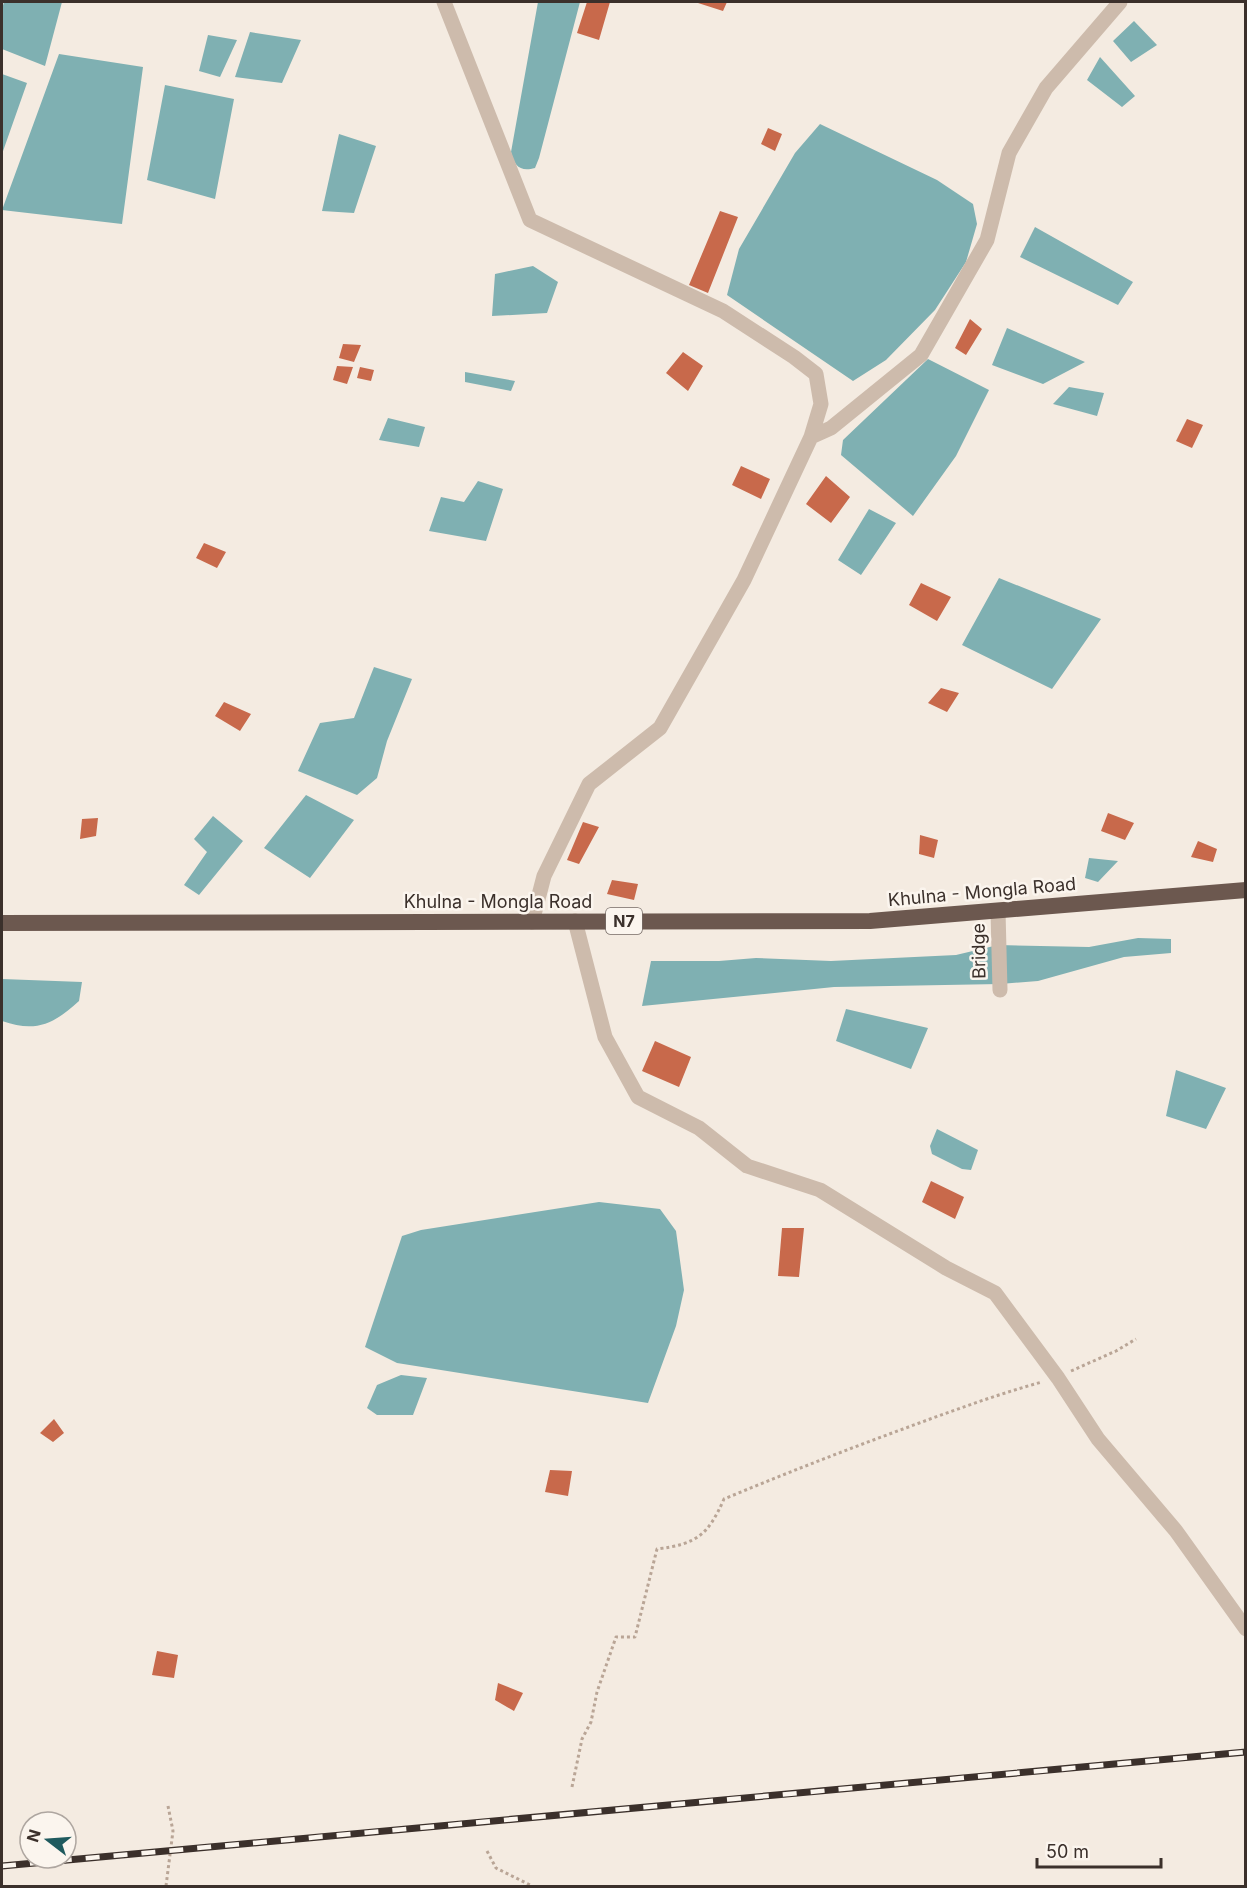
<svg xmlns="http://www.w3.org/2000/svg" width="1247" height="1888" viewBox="0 0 1247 1888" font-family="Inter,sans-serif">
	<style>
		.water { fill: #7fb0b2 }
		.building { fill: #c8694b }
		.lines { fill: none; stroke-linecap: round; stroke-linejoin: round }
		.path { stroke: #b9a596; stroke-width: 3; stroke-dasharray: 3 3; stroke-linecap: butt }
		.minor { stroke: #cdbbac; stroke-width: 15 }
		.trunk { stroke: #6c584f; stroke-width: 16 }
		.rail-casing { stroke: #3b302b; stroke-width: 7 }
		.rail { stroke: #fbf5ee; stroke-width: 4.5; stroke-dasharray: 14; stroke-linecap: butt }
		.labels { text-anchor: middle; stroke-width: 5; stroke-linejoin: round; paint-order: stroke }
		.shield { fill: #fbf5ee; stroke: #756b66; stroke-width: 1.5 }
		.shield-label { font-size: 16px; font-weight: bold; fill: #3b302b }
		.street-label { font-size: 18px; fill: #3b302b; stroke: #fbf5ee }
	</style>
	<rect width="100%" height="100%" fill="#f4ebe1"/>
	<path class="water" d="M4 2H62L45 66 2 49V9Z
		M538 2H580L539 158 535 168C520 172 514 166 511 152Z
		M1134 21 1157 45 1131 62 1113 41Z
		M250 32 301 40 282 83 235 77Z
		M208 35 237 40 220 77 199 71Z
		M59 54 143 67 122 224 2 210Z
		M1100 57 1135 96 1122 107 1087 80Z
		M2 74 27 83 2 154Z
		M165 85 234 99 215 199 147 180Z
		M820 124 937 180 973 204 977 224 966 262 935 310 886 360 853 381 727 295 739 249 795 153Z
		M339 134 376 146 354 213 322 211Z
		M1035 227 1133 282 1118 305 1020 257Z
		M533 266 558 282 547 313 492 316 495 274Z
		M1007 328 1085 362 1043 384 992 365Z
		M928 359 989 390 956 456 913 516 841 455 843 440Z
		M465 372 515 381 511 391 465 382Z
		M1069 387 1104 393 1097 416 1053 404Z
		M388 418 425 427 419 447 379 440Z
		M478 481 503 489 486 541 429 531 441 497 464 502Z
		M869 509 896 523 861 575 838 560Z
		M999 578 1101 619 1052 689 962 645Z
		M374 667 412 679 387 741 377 778 357 795 298 771 320 723 354 718Z
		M306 795 354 820 310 878 264 848Z
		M213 816 243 841 199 895 184 885 207 852 194 839Z
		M1089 858 1118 861 1098 882 1085 878Z
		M1138 938 1171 939V953L1124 957 1038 981 1000 984 834 987 642 1006 651 961H719L756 958 831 961 956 955 998 945 1089 947Z
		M2 979 82 982 79 1001C54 1024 36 1033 2 1021Z
		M846 1009 928 1028 911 1069 836 1041Z
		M1176 1070 1226 1088 1206 1129 1166 1116Z
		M937 1129 978 1150 971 1170 962 1169 932 1154 930 1146Z
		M599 1202 660 1209 676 1231 684 1290 676 1326 648 1403 397 1363 365 1347 402 1236 421 1230Z
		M401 1375 427 1378 413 1415H377L367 1408 377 1385Z"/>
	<path class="building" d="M587 2H610L599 40 577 33Z
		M699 2H727L723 11 698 3Z
		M768 128 782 134 775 151 761 144Z
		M720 211 738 217 708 293 689 285Z
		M970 319 982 329 966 355 955 348Z
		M343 344 361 345 354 362 339 358Z
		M683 352 703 366 688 391 666 373Z
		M337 366 353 367 347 384 333 380Z
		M360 367 374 370 371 381 357 378Z
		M1187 419 1203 425 1192 448 1176 441Z
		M741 466 770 479 761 499 732 485Z
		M826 476 850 497 831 523 806 504Z
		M204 543 226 552 217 568 196 558Z
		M921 583 951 597 937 621 909 605Z
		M941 688 959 693 947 712 928 703Z
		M224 702 251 714 240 731 215 716Z
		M1108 813 1134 823 1125 840 1101 831Z
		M98 818 96 836 80 839 82 819Z
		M583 822 599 827 579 864 567 860Z
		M920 835 938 840 934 858 919 854Z
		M1198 841 1217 849 1213 862 1191 857Z
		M612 880 638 884 634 900 607 894Z
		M655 1041 691 1057 679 1087 642 1071Z
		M931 1181 964 1197 955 1219 922 1202Z
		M782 1228H804L799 1277 778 1276Z
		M54 1419 64 1433 53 1442 40 1433Z
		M550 1470 572 1471 568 1496 545 1492Z
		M157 1651 178 1655 174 1678 152 1675Z
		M498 1683 523 1693 514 1711 495 1700Z"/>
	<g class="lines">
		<path class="path" d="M1071 1371 1116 1351 1136 1339
			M572 1787 582 1739 591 1722 597 1692 616 1637H635L657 1549C697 1544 708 1535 724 1499 784 1474 843 1451 903 1429 949 1412 995 1395 1042 1382
			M487 1851 496 1868 532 1886
			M166 1886 173 1831 168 1806"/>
		<path class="minor" d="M444 2 530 220 723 311 794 357 816 374 821 404 811 437 831 428 921 355 987 240 1009 153 1046 88 1120 2
			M998 911 1000 990
			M575 921 605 1037 638 1097 699 1128 747 1166 820 1190 946 1268 995 1293 1058 1378 1098 1439 1176 1531 1246 1629
			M532 922 544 876 589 784 660 728 744 580 811 437"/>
		<path class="trunk" d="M2 923 870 921 1246 890"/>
		<g class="rail-casing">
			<path id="rail" d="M2 1866 1246 1752"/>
		</g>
		<use href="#rail" class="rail"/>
	</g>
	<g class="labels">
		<rect class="shield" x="606" y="908" width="36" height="26" rx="4.5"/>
		<g class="shield-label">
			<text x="624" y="927">N7</text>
		</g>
		<g class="street-label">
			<text transform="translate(982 892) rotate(-5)" y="6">Khulna - Mongla Road</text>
			<text x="498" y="908">Khulna - Mongla Road</text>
			<text transform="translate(979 951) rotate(-91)" y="6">Bridge</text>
		</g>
	</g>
	<rect width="1247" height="1888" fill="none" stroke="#3b302b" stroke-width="6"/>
	<g transform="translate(48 1840) rotate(287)"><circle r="28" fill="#fbf5ee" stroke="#aea6a0" stroke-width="1.5"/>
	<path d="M0-4.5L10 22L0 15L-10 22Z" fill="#1f5a5e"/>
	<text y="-9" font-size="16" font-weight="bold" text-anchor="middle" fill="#3b302b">N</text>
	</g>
	<path d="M1037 1858v9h124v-9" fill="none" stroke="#3b302b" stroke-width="3"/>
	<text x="1046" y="1858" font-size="18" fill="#3b302b" stroke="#fbf5ee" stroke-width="4.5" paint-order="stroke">50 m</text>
</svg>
